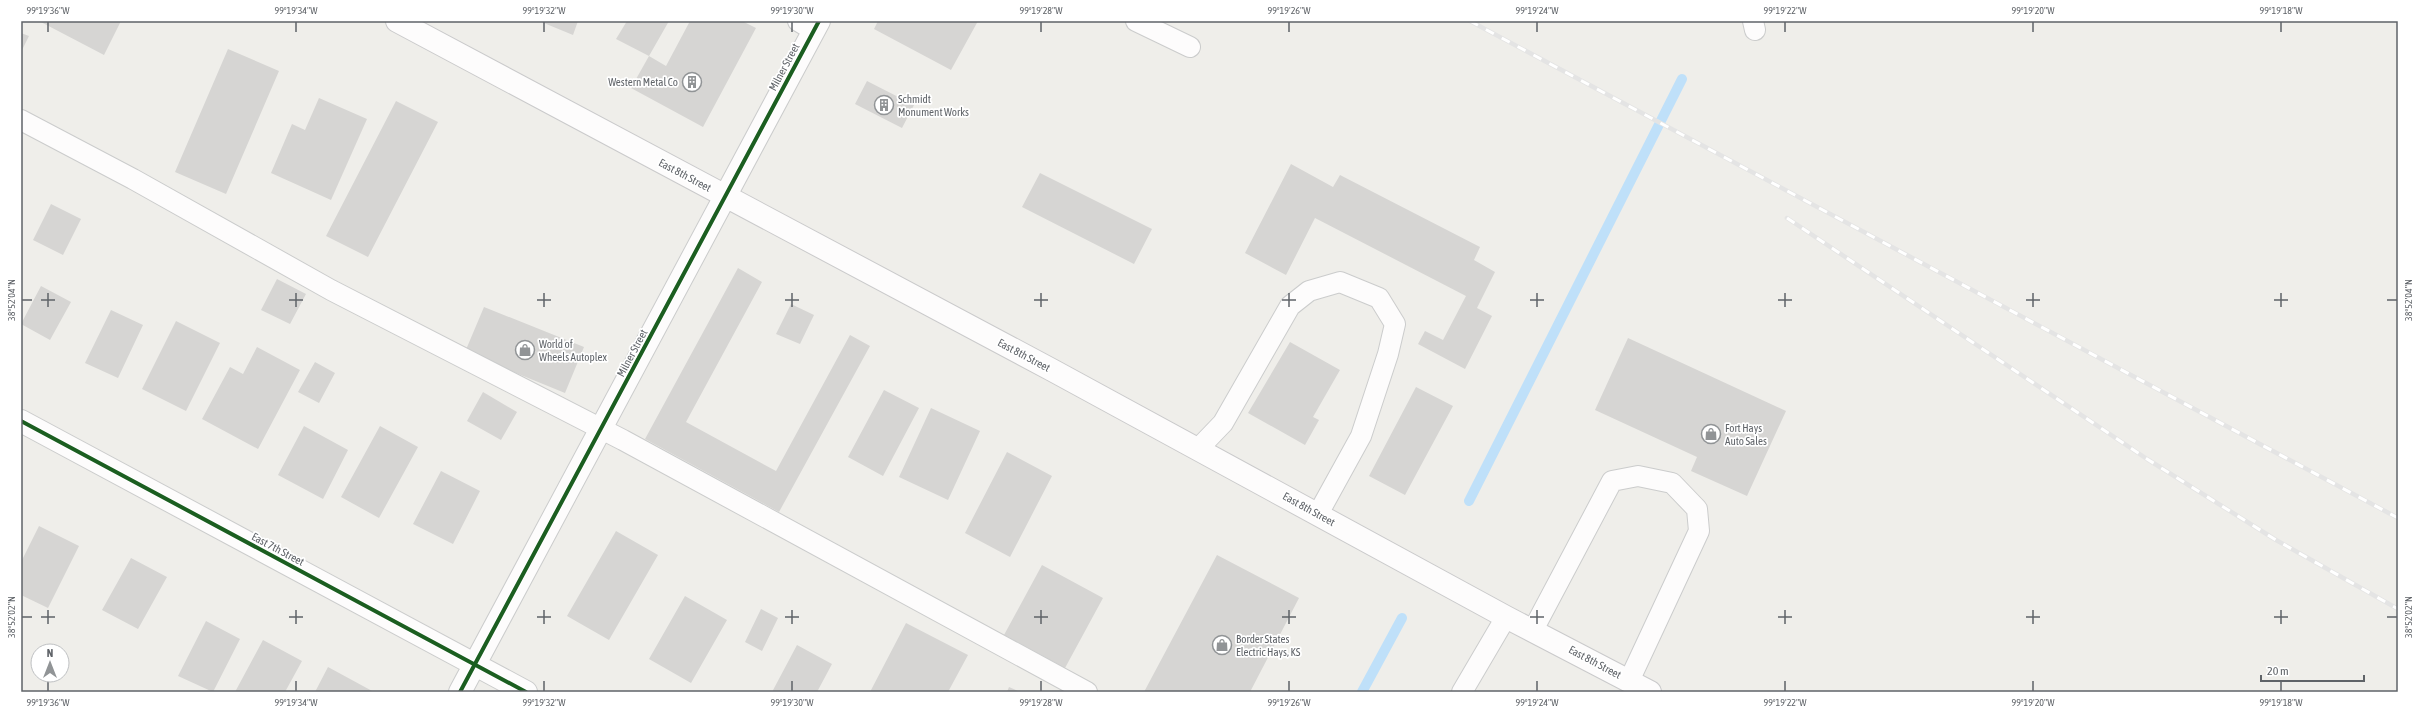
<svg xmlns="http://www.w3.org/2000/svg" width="2419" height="713" viewBox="0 0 2419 713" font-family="'Asap Condensed',sans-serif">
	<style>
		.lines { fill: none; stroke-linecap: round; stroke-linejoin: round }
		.stream { stroke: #bfe0f9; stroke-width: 10 }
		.building { fill: #d6d5d3 }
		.lane-casing { stroke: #cbcccc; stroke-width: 22 }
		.street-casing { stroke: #cbcccc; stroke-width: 24 }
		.secondary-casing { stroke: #cacacb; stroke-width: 24 }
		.lane { stroke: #fdfcfc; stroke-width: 20 }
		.street { stroke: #fdfcfc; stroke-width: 22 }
		.secondary { stroke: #fdfcfc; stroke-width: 22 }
		.rail-casing { stroke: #e4e4e4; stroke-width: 4.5 }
		.rail { stroke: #fff; stroke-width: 3; stroke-dasharray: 9; stroke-linecap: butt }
		.cycleway-casing { stroke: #fff; stroke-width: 6 }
		.cycleway { stroke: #1b5e20; stroke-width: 4 }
		.ticks { fill: none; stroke: #5f6368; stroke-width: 1.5 }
		.labels { text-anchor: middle; stroke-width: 3.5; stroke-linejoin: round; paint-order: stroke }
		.street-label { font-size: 11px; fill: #5f6368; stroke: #fff }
		.poi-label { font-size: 11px; fill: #5f6368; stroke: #fff; text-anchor: start }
		.neatline { fill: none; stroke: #5f6368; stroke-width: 1.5 }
		.ticks-label { font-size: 10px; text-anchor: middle; fill: #5f6368 }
	</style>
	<rect width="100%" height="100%" fill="#efeeea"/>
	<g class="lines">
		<path class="stream" d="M1469 501 1682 79
			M1362 692 1402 618"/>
	</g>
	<path class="building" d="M39 21H121L104 55Z
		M539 21H578L573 35Z
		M627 21H669L649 56 616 39Z
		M690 21H742L756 28 703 127 631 88 649 56 666 66Z
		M878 21H978L951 70 874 29Z
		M21 33 29 36 21 52Z
		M228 49 279 71 226 194 175 172Z
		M867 81 914 105 902 128 855 104Z
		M319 98 367 119 331 200 271 173 292 124 305 130Z
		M396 101 438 122 368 257 326 236Z
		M1291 164 1333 187 1340 175 1480 247 1474 260 1495 272 1477 308 1492 316 1465 369 1418 344 1425 331 1443 340 1466 296 1315 218 1286 275 1245 253Z
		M1040 173 1152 229 1134 264 1022 207Z
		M51 204 81 219 63 255 33 240Z
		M738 268 762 282 686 422 776 471 850 335 870 346 779 512 645 439Z
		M277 279 306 294 290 324 261 310Z
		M41 286 71 302 50 340 21 324Z
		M791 304 814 315 800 344 776 334Z
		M484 307 584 347 565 393 465 352Z
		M111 310 143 325 118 378 85 363Z
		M176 321 220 343 186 411 142 389Z
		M1628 338 1786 411 1747 496 1691 471 1697 457 1595 410Z
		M1290 342 1340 370 1313 417 1319 420 1305 445 1248 413Z
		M257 347 300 370 258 449 202 419 230 367 243 374Z
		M315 362 335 373 319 403 298 392Z
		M1416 387 1453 406 1405 495 1369 476Z
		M884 390 919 408 883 476 848 457Z
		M483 392 517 412 501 440 467 421Z
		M931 408 980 431 948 500 899 477Z
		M304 426 348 450 323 499 278 475Z
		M380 426 418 447 379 518 341 497Z
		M1007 452 1052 476 1010 557 965 533Z
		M441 471 480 491 453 544 413 524Z
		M39 526 79 546 48 608 21 595V562Z
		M616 531 658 555 609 640 567 616Z
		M1217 555 1299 598 1250 692H1144Z
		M131 558 167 577 138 629 102 610Z
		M1042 565 1103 598 1065 668 1004 635Z
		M685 596 727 620 691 683 649 659Z
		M761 609 778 618 762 651 745 642Z
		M206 621 240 639 213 692 178 676Z
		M906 623 968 655 948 692H870Z
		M263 640 302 661 285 692H235Z
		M797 645 832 664 817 692H772Z
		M328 667 374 692H315Z
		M1009 687 1020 692H1007Z"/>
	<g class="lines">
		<g class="lane-casing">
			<path id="lane" d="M798 21 813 30
				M1136 21 1190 47
				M1753 21 1755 30
				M21 120 133 179 331 290 623 440 1087 692
				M1198 449 1223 423 1290 306 1309 291 1340 282 1379 298 1395 324 1388 354 1361 436 1318 514
				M1533 630 1612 481 1638 476 1672 483 1697 509 1699 531 1629 681
				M1462 692 1506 617"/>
		</g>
		<g class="street-casing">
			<path id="street" d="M21 421 526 692
				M460 692 819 21"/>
		</g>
		<g class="secondary-casing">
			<path id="secondary" d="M397 21 1052 370 1506 617 1650 692"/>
		</g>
		<use href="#lane" class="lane"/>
		<use href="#street" class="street"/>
		<use href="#secondary" class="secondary"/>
		<g class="rail-casing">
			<path id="rail" d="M1470 21 2398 518
				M1787 218 2147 459 2276 540 2398 609"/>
		</g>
		<use href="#rail" class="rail"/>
		<g class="cycleway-casing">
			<path id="cycleway" d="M21 421 526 692
				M460 692 819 21"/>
		</g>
		<use href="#cycleway" class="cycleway"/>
	</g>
	<path class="ticks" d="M48 22V32M296 22V32M544 22V32M792 22V32M1041 22V32M1289 22V32M1537 22V32M1785 22V32M2033 22V32M2281 22V32M48 293V307M296 293V307M544 293V307M792 293V307M1041 293V307M1289 293V307M1537 293V307M1785 293V307M2033 293V307M2281 293V307M22 300H32M41 300H55M289 300H303M537 300H551M785 300H799M1034 300H1048M1282 300H1296M1530 300H1544M1778 300H1792M2026 300H2040M2274 300H2288M2387 300H2397M48 610V624M296 610V624M544 610V624M792 610V624M1041 610V624M1289 610V624M1537 610V624M1785 610V624M2033 610V624M2281 610V624M22 617H32M41 617H55M289 617H303M537 617H551M785 617H799M1034 617H1048M1282 617H1296M1530 617H1544M1778 617H1792M2026 617H2040M2274 617H2288M2387 617H2397M48 681V691M296 681V691M544 681V691M792 681V691M1041 681V691M1289 681V691M1537 681V691M1785 681V691M2033 681V691M2281 681V691"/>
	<defs>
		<g id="building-ring" transform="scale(1)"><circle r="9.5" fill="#fff" stroke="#919496" stroke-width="1.5"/><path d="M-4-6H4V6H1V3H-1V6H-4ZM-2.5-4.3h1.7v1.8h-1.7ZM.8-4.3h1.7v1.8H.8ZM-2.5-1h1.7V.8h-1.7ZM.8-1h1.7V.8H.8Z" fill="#919496"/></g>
		<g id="shop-ring" transform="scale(1)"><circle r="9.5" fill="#fff" stroke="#919496" stroke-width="1.5"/><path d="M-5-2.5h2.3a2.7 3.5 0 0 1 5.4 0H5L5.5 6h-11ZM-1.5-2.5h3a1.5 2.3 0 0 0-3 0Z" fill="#919496"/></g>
	</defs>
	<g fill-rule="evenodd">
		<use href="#building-ring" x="692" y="82"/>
		<use href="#building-ring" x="884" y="105"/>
		<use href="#shop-ring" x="525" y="350"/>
		<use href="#shop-ring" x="1711" y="434"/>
		<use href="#shop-ring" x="1222" y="645"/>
	</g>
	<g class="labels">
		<g class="street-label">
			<text transform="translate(784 67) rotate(-62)" y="4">Milner Street</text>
			<text transform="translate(685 175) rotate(28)" y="4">East 8th Street</text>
			<text transform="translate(632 353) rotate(-62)" y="4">Milner Street</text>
			<text transform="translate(1024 355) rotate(28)" y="4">East 8th Street</text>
			<text transform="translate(1309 509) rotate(29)" y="4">East 8th Street</text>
			<text transform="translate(278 549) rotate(28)" y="4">East 7th Street</text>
			<text transform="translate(1595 662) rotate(28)" y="4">East 8th Street</text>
		</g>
		<g class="poi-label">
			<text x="678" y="86" text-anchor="end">Western Metal Co</text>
			<text x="898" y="103">Schmidt<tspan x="898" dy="13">Monument Works</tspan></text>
			<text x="539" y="348">World of<tspan x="539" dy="13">Wheels Autoplex</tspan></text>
			<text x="1725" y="432">Fort Hays<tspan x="1725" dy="13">Auto Sales</tspan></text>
			<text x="1236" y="643">Border States<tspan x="1236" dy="13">Electric Hays, KS</tspan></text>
		</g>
	</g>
	<rect width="2419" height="713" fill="none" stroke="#ffffff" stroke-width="44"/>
	<g transform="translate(50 663)"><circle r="19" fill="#ffffff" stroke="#bfc1c3"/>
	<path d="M0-3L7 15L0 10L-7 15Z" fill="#919496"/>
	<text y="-6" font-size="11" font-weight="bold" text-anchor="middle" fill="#5f6368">N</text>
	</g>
	<path d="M2261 675v6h103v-6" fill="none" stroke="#5f6368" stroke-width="2"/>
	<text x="2267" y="675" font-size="12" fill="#5f6368" stroke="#ffffff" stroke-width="3" paint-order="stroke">20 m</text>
	<rect x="22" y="22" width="2375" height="669" class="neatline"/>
	<g class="ticks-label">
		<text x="48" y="14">99°19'36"W</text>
		<text x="296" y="14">99°19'34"W</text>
		<text x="544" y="14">99°19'32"W</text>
		<text x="792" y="14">99°19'30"W</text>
		<text x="1041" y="14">99°19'28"W</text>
		<text x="1289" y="14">99°19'26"W</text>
		<text x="1537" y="14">99°19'24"W</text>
		<text x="1785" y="14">99°19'22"W</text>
		<text x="2033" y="14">99°19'20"W</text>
		<text x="2281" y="14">99°19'18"W</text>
		<text transform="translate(11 300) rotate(-90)" y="4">38°52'04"N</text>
		<text transform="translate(2408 300) rotate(-90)" y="4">38°52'04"N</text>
		<text transform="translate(11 617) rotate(-90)" y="4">38°52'02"N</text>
		<text transform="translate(2408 617) rotate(-90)" y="4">38°52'02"N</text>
		<text x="48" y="706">99°19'36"W</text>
		<text x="296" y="706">99°19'34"W</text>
		<text x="544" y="706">99°19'32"W</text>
		<text x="792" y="706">99°19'30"W</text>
		<text x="1041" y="706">99°19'28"W</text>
		<text x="1289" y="706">99°19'26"W</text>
		<text x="1537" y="706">99°19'24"W</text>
		<text x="1785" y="706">99°19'22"W</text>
		<text x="2033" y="706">99°19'20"W</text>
		<text x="2281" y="706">99°19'18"W</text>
	</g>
</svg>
